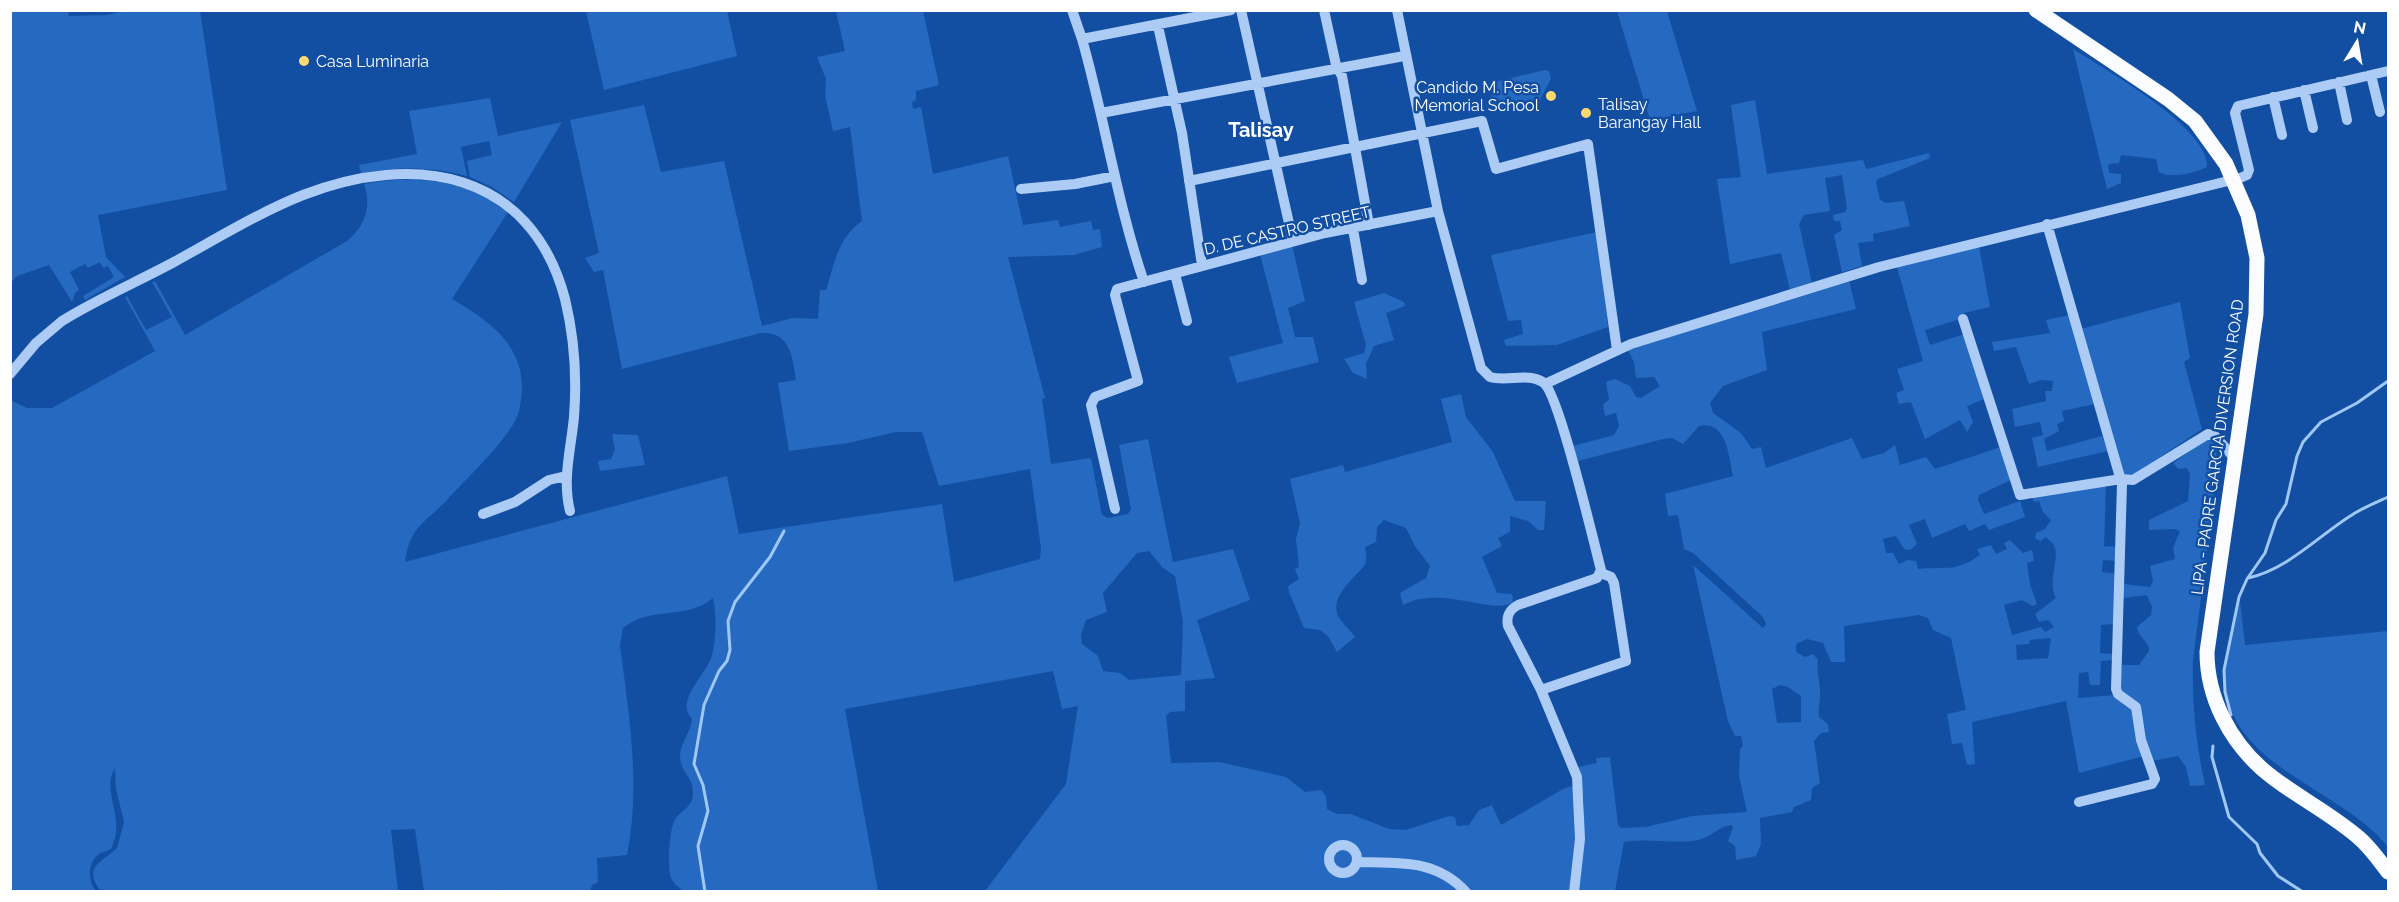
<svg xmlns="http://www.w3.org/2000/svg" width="2399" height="902" viewBox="0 0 2399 902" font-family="Raleway,sans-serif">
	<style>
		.green { fill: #2569c0; fill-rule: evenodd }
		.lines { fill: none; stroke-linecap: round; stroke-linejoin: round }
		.stream { stroke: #9fc7f8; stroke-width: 3 }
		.minor { stroke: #acccf5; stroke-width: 10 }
		.major { stroke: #fafcff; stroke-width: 15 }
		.poi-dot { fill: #ffd870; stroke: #124fa2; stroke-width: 2 }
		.labels { text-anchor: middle; stroke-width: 5; stroke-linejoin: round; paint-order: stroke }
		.poi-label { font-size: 16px; fill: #fff; stroke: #124fa2; text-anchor: start }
		.street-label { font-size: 16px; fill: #fff; stroke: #124fa2 }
		.quarter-label { font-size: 20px; font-weight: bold; fill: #fff; stroke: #124fa2 }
	</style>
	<rect width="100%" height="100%" fill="#124fa2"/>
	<path class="green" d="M123 11H200L227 190 98 215 106 257 125 277 85 300 83 296 114 277 108 266 103 268 100 262 88 268 85 264 70 272 79 290 75 293 72 302 49 265 17 276 11 283V11H68L69 16 107 15Z
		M586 11H727L737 56 604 90Z
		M836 11H923L939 85 916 91V100L912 102 913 109 921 107 933 174 1008 156 1023 225 1058 220 1060 227 1091 221 1093 230 1100 229 1102 247 1074 255 1008 257 1045 398 1042 399 1051 464 1091 458 1102 515 1108 518 1128 514 1131 509 1119 445 1148 439 1173 562 1233 549 1250 600 1197 620 1215 678 1185 681V711L1170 712 1166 716 1171 763 1219 762 1286 777 1305 792 1321 790 1326 796 1327 809 1337 814H1351L1389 829 1406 830 1449 816 1455 817 1457 826 1469 825 1479 810 1492 805 1501 825 1563 789 1575 785 1576 836 1569 891H985L1066 784 1078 706 1062 709 1053 671 845 709 878 891H684C678 887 674 884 671 878 667 868 669 827 676 818 683 809 693 807 693 792 693 779 684 774 681 763 676 747 691 734 692 719 674 700 707 675 712 655 716 639 717 614 713 598 686 621 651 605 623 628L620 645C629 716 641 785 627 855L597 858 598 882 592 885 590 891 503 892 502 889 495 892 424 891 415 829 391 830 398 891H101C81 867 104 861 117 848L124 822 116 789 115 768C100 792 127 817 111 849 107 851 101 852 98 855 87 864 88 882 96 891H11L10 400 27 408H52L155 351 125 297 127 296 146 330 172 317 152 282 155 281 185 335 347 241C365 226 372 207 364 184 414 175 467 179 508 212L452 299C486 319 522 342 522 388 521 398 521 409 516 419 502 446 468 477 447 500 425 523 410 526 405 562L727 476 739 534 942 504 954 582 1040 559 1041 548 1030 469 939 486 922 432H896L848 443 789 451 778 383 796 380C792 356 791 332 761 333L622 369 603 270 594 272 585 258 599 253 570 120 644 105 661 172 724 161 762 326 793 318 818 319 820 290H826C835 263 837 239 862 221L850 127 833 131 825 96 826 79 817 57 845 51ZM1149 551 1163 568 1175 576 1183 622 1181 675 1129 680 1120 673 1103 671 1098 656 1082 644 1081 635 1086 620 1107 612 1103 593 1137 553Z
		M1617 11H1667L1697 111 1650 120Z
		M2073 49C2104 69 2210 128 2207 167 2195 173 2172 179 2159 172L2156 159 2121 155 2119 163 2108 164 2109 173 2121 174V183L2107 189Z
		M1545 70 1549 71 1551 79 1536 107H1531L1529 101 1493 110 1490 83Z
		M490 98 498 136 562 122 514 202 492 187 470 177 467 161 492 155 489 141 461 147 467 176C430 166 399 167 361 173L359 165 417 154 409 111Z
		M1755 100 1767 174 1863 160 1866 169 1929 153 1930 158 1878 179 1876 182 1880 200 1886 203 1904 201 1910 226 1873 234 1874 241 1858 243 1862 266 1842 272 1834 235 1842 230 1840 221H1834L1833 215 1845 212 1847 208 1842 175 1825 178 1830 211 1804 215 1799 224 1812 283 1790 290 1781 253 1730 264 1717 179 1741 177 1731 105Z
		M1597 232 1608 327 1557 345 1506 346 1504 340 1523 334 1521 320 1508 321 1491 255Z
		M1292 245 1305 301 1288 308 1295 337H1313L1319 362 1237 383 1229 357 1283 343 1260 254Z
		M1979 246 1990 307 1964 313 1960 319 1925 330 1930 345 1965 334 1987 398 1967 406 1973 422 1967 432 1960 420 1925 439 1911 402 1899 404 1896 393 1904 390 1897 369 1923 361 1897 267Z
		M1849 280 1856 309 1762 332 1767 370 1723 386 1710 403 1713 413 1741 433 1752 449 1761 447 1766 468 1852 438 1862 459 1884 453 1895 445 1900 465 1926 457 1935 469 2001 447 2011 480 1979 495 1978 500 1984 514 2020 501 2025 517 1989 530 1985 524 1969 531 1965 524 1932 538 1925 519 1909 525 1917 544 1910 550 1904 549 1896 536 1883 539 1886 553H1893L1899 564 1908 560 1916 561 1918 569C1945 566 1955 573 1980 555L1977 549 1991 545 1996 554 2007 549 2004 543 2010 540 2023 553 2032 550 2034 561 2027 563 2030 584 2037 604 2033 606 2022 600 2004 605 2012 635 2041 627 2045 632 2054 627 2048 620 2039 622 2035 614 2056 598C2046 581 2062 556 2053 544 2051 541 2048 540 2046 537L2040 541 2035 538 2036 533 2045 529 2051 520 2043 512 2039 501 2035 502 2029 495 2106 486 2104 546 2119 547 2118 561 2103 560 2102 572 2118 574 2115 624 2101 625 2100 653 2115 654V660L2101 661 2100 685H2090L2088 672 2079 673 2078 698 2115 695 2130 704 2144 756 2079 773 2066 701 1972 722 1975 764 1967 765 1962 743 1952 744 1947 714 1966 710 1951 638 1933 630 1928 618 1919 615 1844 626 1845 662H1831L1823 643 1807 639 1796 644V652L1805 657 1813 654 1818 660C1816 673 1821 684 1820 696 1820 704 1818 708 1819 717L1828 724 1829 732 1821 733 1814 741 1820 783 1812 788 1811 800 1794 807 1792 812 1760 818 1761 844 1756 856 1736 860 1735 846 1728 841 1733 827 1731 825C1716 827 1712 839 1692 841 1669 843 1647 838 1624 842L1615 891H1578L1584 803 1578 767 1597 763 1596 758 1610 757 1618 825 1621 828 1646 827 1692 816 1747 812 1739 776 1740 749 1743 746 1741 736H1735L1728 721 1693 565 1763 628 1766 624 1763 617 1693 553 1684 549 1678 515 1668 516 1665 494 1733 476C1729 458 1727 419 1699 426L1683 444 1672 438 1663 439 1578 461 1573 446 1614 435 1619 426 1616 413 1605 416 1603 404 1609 400 1606 382 1615 379 1630 386 1636 397 1641 398 1660 386 1654 377 1636 378 1634 362 1628 350ZM2051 638 2048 658 2017 660 2016 645 2029 644 2030 640ZM1780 685 1788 687 1801 696V722L1777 723 1772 689Z
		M1384 293 1404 302 1405 306 1386 313 1394 340 1374 346 1366 364 1367 379 1353 373 1344 359 1364 353 1366 345 1354 302Z
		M2180 302 2190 358 2184 362 2202 429 2132 476 2124 475 2081 329Z
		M2069 315 2095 404 2062 411 2064 421 2057 424 2059 431 2044 439 2047 451 2102 436 2108 451 2038 467 2032 438 2043 435 2040 422 2015 427 2012 409 2046 401 2045 391H2052L2053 381 2041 380 2029 384 2016 347 1994 351 1992 342 2050 333 2046 320Z
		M1461 394 1466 417 1493 452 1515 501H1546L1544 530H1538L1528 521 1510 516V532L1498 538 1502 546 1482 557 1497 593 1512 594 1513 602C1494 616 1441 584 1403 605L1400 593 1426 578 1430 566 1415 546 1406 528 1384 520 1377 527 1376 542 1365 547C1366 554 1368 560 1364 566 1355 577 1326 600 1340 619 1344 625 1350 630 1355 637L1337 652 1328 636 1320 630 1304 628 1289 592 1288 586 1299 579 1295 569 1299 567 1296 539 1300 523 1290 479 1343 465 1345 472 1452 442 1441 399Z
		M612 434 638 435 645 465 600 471 598 461 611 459 615 450Z
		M2206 439 2217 443 2213 502 2193 661C2192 703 2196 744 2205 785L2190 786 2186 767 2178 756 2152 761 2142 725 2120 689 2122 665H2139L2149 651C2149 640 2138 638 2137 627L2151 615 2152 607 2147 595 2123 598 2124 584 2150 587 2153 581 2150 566 2175 559 2173 548 2180 531 2174 529 2149 530V520L2188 501 2190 474 2187 468 2178 469 2173 463Z
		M2240 601 2245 645 2388 631V847C2339 785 2219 766 2225 668 2227 646 2235 623 2240 601Z"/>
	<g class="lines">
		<path class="stream" d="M2248 578C2289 569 2320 534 2355 513 2365 507 2377 502 2388 497
			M2231 715 2225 692 2224 670 2239 597 2247 579 2265 553 2276 520 2286 504 2297 456 2303 442 2321 422 2357 403 2388 381
			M2213 746 2212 757 2229 817 2257 844 2260 853 2278 876 2303 892
			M705 892 698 846 708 811 703 785 694 764 704 705 719 671 727 661 730 650 728 621 735 602 770 557 784 531"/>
		<path class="minor" d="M1072 10 1082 39 1231 10
			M1241 10 1293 241
			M1324 10 1336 65 1342 76 1369 225
			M1397 10 1438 211 1481 368 1490 377C1507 382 1529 372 1544 383 1559 395 1594 543 1601 570L1597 578 1518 605C1509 610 1506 616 1508 626L1541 690 1577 777 1580 839 1574 892
			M1158 26 1182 133 1202 265
			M1082 39C1105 120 1117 203 1144 282
			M2371 75 2380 112
			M2339 82 2347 120
			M2304 90 2313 128
			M2273 97 2282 135
			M1101 113 1404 56
			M1189 181 1482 121 1496 169 1588 144 1617 350
			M1021 189 1075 184 1115 176
			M2047 224 2122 484 2116 689 2118 694 2136 707 2141 740 2155 779 2152 784 2079 802
			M1353 229 1362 280
			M1175 274 1187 321
			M1963 319 2020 495 2121 479 2133 480 2208 434 2216 437 2236 460
			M10 374 36 343 62 321C97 299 137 282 174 262 216 239 258 213 303 195 414 152 531 170 565 299 574 336 577 378 574 417 571 449 562 479 570 511
			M1545 384 1631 344 1879 267 2240 178 2247 175 2249 170 2235 113 2238 106 2388 71
			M1115 509 1091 405 1095 397 1138 381 1115 295 1117 289 1325 233 1438 211
			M483 514 515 502 549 480 566 476
			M1541 690 1626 661 1614 583 1611 577 1601 573
			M1329 859a14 14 0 1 1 28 0a14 14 0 1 1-28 0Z
			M1357 862C1399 863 1436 859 1466 892"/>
		<path class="major" d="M2036 10 2168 99 2195 121 2226 164 2248 215 2257 258 2256 314 2207 652C2207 676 2212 696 2223 718 2255 782 2307 794 2358 837 2370 847 2379 860 2388 872"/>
	</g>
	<g class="poi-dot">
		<circle cx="304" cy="61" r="6"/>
		<circle cx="1551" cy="96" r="6"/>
		<circle cx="1586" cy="113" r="6"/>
	</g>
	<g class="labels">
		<g class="poi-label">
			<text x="316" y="67">Casa Luminaria</text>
			<text x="1539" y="93" text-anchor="end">Candido M. Pesa<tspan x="1539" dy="18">Memorial School</tspan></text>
			<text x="1598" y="110">Talisay<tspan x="1598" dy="18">Barangay Hall</tspan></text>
		</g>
		<g class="street-label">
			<text transform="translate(1287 230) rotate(-13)" y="6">D. DE CASTRO STREET</text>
			<text transform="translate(2217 447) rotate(-82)" y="6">LIPA - PADRE GARCIA DIVERSION ROAD</text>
		</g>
		<g class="quarter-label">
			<text x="1261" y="137">Talisay</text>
		</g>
	</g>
	<rect width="2399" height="902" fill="none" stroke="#ffffff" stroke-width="24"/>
	<g transform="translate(2357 42) rotate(11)" stroke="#124fa2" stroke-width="4.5" paint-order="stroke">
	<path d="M0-4.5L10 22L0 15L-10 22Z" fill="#ffffff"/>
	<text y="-9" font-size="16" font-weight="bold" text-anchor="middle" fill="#ffffff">N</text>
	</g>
</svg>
